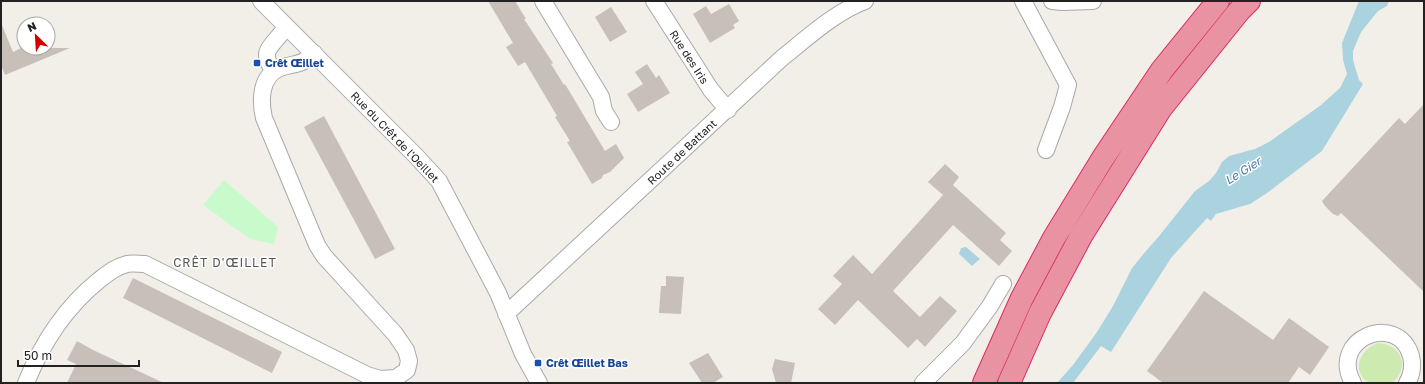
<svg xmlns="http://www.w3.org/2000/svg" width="1425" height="384" viewBox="0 0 1425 384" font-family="'Golos Text',sans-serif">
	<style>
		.grass { fill: #cdebb0 }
		.park { fill: #c8facc }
		.water { fill: #aad3df }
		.building { fill: #c7bfb8 }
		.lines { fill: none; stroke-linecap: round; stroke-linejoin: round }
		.street-casing { stroke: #a9a9a9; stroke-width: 18 }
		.highway-casing { stroke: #dc2a67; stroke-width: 24 }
		.street { stroke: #fff; stroke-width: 16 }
		.highway { stroke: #e892a2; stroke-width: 22 }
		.transit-dot { fill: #1a4fb4; stroke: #fff; stroke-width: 1.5 }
		.labels { text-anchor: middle; stroke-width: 3; stroke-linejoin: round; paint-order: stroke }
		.street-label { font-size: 11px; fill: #222; stroke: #fff }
		.transit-label { font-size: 11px; font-weight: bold; fill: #164399; stroke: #fff; text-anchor: start }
		.water-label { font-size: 12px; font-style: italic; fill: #4a7aab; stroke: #fff }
		.neighbourhood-label { font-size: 12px; letter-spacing: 1px; fill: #555; stroke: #fff }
	</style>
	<rect width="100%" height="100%" fill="#f2efe9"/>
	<path class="grass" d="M1378 343C1401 344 1411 367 1392 383H1369C1350 371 1360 349 1378 343Z"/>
	<path class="park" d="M224 180 278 227 274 244 250 239 203 205Z"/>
	<path class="water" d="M1359 1H1389L1387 6 1378 11 1361 32 1353 51V60L1359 80 1363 84 1322 151 1267 193 1250 204 1216 214 1211 221 1207 218 1171 258 1111 352 1101 346 1073 383H1057L1073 365 1097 332 1113 306 1132 268 1146 251 1160 235 1195 191 1209 181 1216 173 1222 162 1229 156 1255 149 1269 142 1321 105 1340 88 1347 74 1343 60 1342 43Z
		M966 247 980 259 972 266 959 254 961 248Z"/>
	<path class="building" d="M488 1H515L526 19H524L553 63 551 64 564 85 565 84 605 151 616 144 624 158 610 172 603 175 602 178 592 184 567 142 570 141 555 117 557 116 525 62 518 66 506 47 513 43Z
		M729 4 739 21 733 25 735 28 710 43 693 14 706 6 711 14Z
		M611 7 627 32 610 42 595 17Z
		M1 23 13 52 21 48H70L5 75 1 65Z
		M647 64 656 78 659 75 670 93 638 112 627 94 643 84 635 72Z
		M1424 104V292L1341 213 1338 216 1333 214 1325 206 1322 201 1399 118 1405 124Z
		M324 116 395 249 375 259 304 127Z
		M945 164 959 177 953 185 1006 233 1000 240 1012 251 999 266 953 225 893 291 920 317 940 296 957 311 925 347 917 339 908 348 858 300 835 325 818 309 842 284 833 276 853 255 872 274 943 195 928 182Z
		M666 276 684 277 681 314 659 313 661 286H666Z
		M133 278 282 352 272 373 123 298Z
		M1204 291 1273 340 1289 318 1329 347 1310 375 1299 367 1288 383H1163L1147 371Z
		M77 341 93 350 164 383H67L76 364 67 360Z
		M708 353 723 377 713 383H702L689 363Z
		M775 359 795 363 791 383H776L772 369Z"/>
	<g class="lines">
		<g class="street-casing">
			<path id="street" d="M261 1 417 157 439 181 498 293 523 354 539 383
				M543 1 601 97 604 111 611 122
				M654 1 711 90 728 110
				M1023 1 1068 85 1062 107 1046 150
				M1052 1 1062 2 1093 1
				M274 71C256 49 277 44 286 26
				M506 314 782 58C807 38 835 12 865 1
				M26 383C42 343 65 308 98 281 107 274 115 267 127 264 132 263 140 264 145 264L367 375 380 379 396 378 407 370 409 361 406 350 395 334 324 256 317 245 264 118C260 101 260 76 280 68 294 63 302 66 314 53
				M923 383 963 343 990 306 1003 284
				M1353 383C1328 338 1398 311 1411 356 1413 365 1412 375 1407 383"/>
		</g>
		<g class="highway-casing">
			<path id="highway" d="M984 383 1022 298 1054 238 1103 158 1162 70 1218 1
				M1009 383 1040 313 1081 236 1161 108 1239 11 1249 1"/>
		</g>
		<use href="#street" class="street"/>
		<use href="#highway" class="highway"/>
	</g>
	<g class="transit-dot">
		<rect x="253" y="59" width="8" height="8" rx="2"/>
		<rect x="534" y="359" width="8" height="8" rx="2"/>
	</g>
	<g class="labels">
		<g class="street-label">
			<text transform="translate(689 57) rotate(57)" y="4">Rue des Iris</text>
			<text transform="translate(395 137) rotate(46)" y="4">Rue du Crêt de l'Oeillet</text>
			<text transform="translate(682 152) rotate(-43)" y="4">Route de Battant</text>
		</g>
		<g class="transit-label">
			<text x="265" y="67">Crêt Œillet</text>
			<text x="546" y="367">Crêt Œillet Bas</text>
		</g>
		<g class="water-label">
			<text transform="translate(1243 171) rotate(-32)" y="4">Le Gier</text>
		</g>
		<g class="neighbourhood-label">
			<text x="225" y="267">CRÊT D'ŒILLET</text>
		</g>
	</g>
	<rect width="1425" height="384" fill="none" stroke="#222222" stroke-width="4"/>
	<g transform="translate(36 36) rotate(335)"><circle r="19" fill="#ffffff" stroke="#a7a7a7"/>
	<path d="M0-3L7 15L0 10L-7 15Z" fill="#d40000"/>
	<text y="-6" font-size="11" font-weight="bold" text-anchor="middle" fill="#222222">N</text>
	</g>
	<path d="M18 360v6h121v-6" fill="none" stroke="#222222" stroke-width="2"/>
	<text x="24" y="360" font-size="12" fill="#222222" stroke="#ffffff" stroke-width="3" paint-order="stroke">50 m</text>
</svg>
